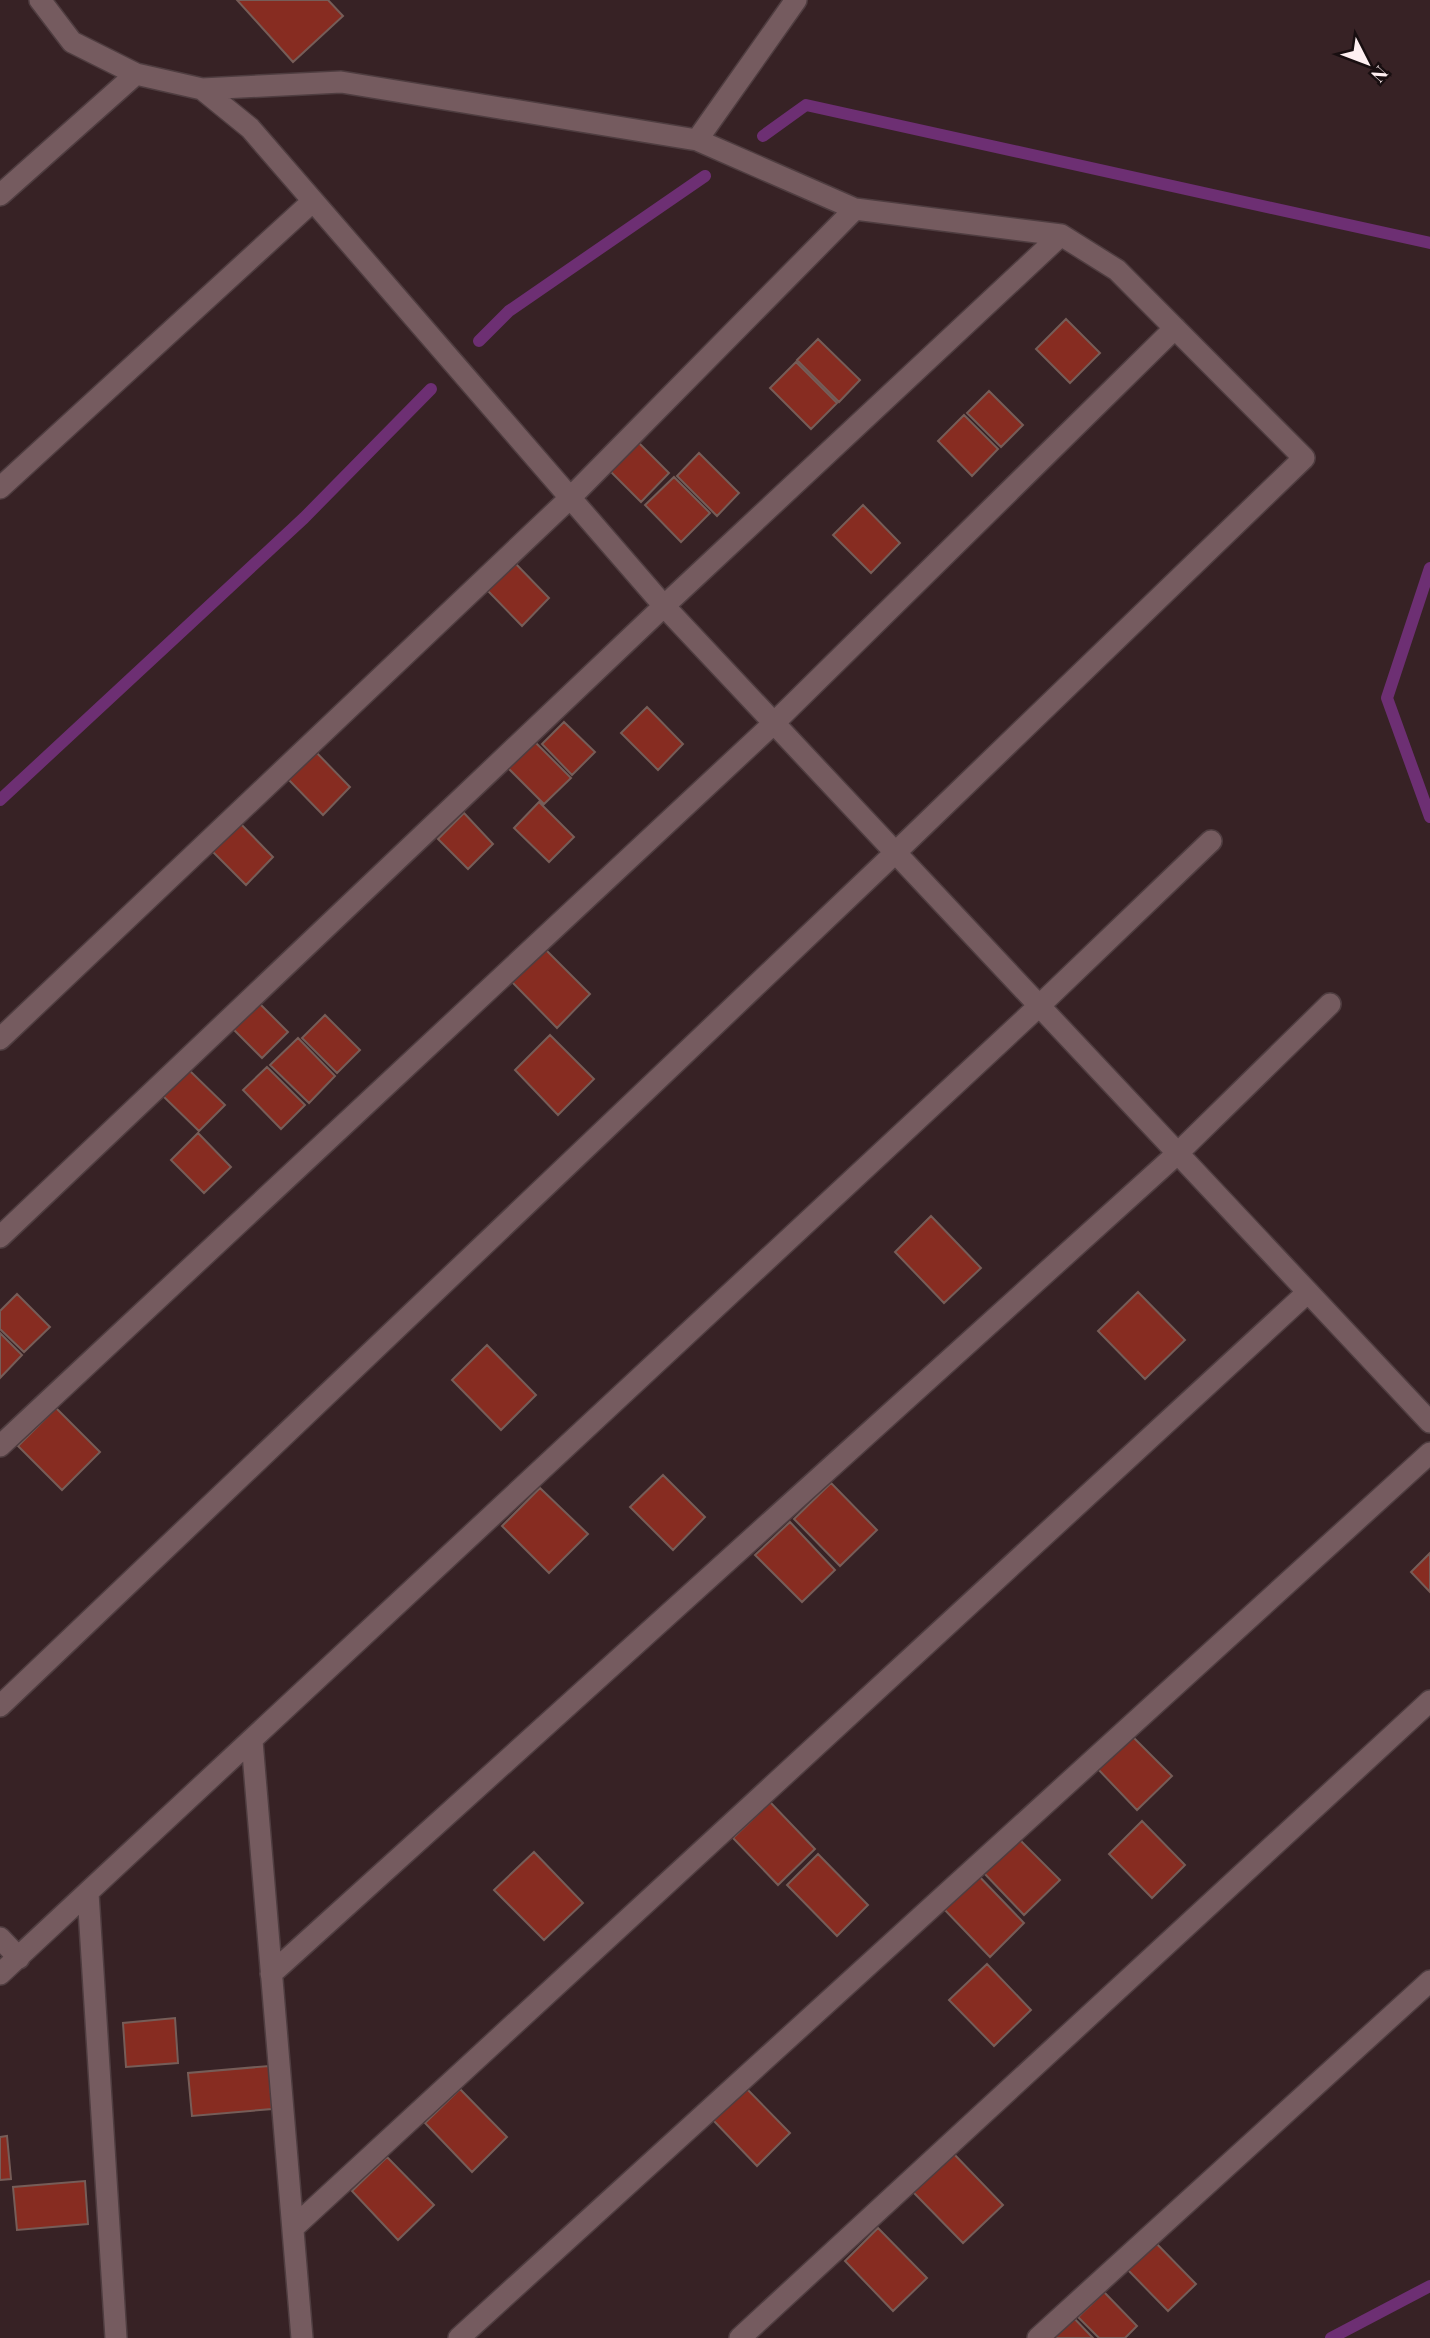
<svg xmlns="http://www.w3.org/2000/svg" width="1430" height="2338" viewBox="0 0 1430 2338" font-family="'Playfair Display',serif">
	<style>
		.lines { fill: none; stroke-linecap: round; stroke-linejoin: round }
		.stream { stroke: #6d2f73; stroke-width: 12 }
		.building { fill: #872c21; stroke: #765d58; stroke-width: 2 }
		.minor-casing { stroke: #4f3d40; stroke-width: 24 }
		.minor { stroke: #755b5f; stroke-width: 21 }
	</style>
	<rect width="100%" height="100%" fill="#372225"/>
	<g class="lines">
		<path class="stream" d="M763 136 806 105 1430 243
			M479 341 509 311 705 176
			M1430 568 1387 698 1430 817
			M0 800 304 518 431 389
			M1331 2338 1430 2286"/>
	</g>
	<path class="building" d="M237 0H328L343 16 293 62Z
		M1066 319 1100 353 1070 383 1036 349Z
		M818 339 860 380 839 402 797 360Z
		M796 362 837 403 811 429 770 388Z
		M989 391 1023 425 1001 447 967 413Z
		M964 415 998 449 972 476 938 441Z
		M635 439 669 473 641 502 607 468Z
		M699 453 739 493 717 516 677 476Z
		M674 477 710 513 681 542 645 505Z
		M863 505 900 543 871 573 833 535Z
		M514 562 549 598 522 626 487 590Z
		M647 707 683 744 658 770 621 733Z
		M564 722 595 752 572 775 542 744Z
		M534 741 571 778 544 804 507 767Z
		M312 748 350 787 323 815 285 776Z
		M539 802 574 837 549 862 514 828Z
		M464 813 493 844 468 869 438 839Z
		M236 819 273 857 246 885 208 847Z
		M545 949 590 994 557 1028 512 982Z
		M256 1000 288 1032 262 1058 230 1026Z
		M325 1015 360 1050 337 1073 302 1038Z
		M550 1035 594 1079 558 1115 515 1070Z
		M298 1038 335 1076 309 1103 270 1065Z
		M267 1067 305 1105 281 1129 243 1090Z
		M189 1070 225 1105 199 1131 163 1096Z
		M198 1133 231 1167 204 1193 171 1160Z
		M931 1216 981 1268 944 1303 895 1252Z
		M1138 1292 1185 1340 1145 1379 1098 1331Z
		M17 1294 50 1327 24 1352 0 1329V1311Z
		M0 1333 22 1355 0 1378Z
		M487 1345 536 1395 501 1430 452 1380Z
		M56 1408 100 1452 62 1490 18 1446Z
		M663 1475 705 1517 673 1550 630 1507Z
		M831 1483 877 1530 840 1566 794 1519Z
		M540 1488 588 1534 549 1573 502 1526Z
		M790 1522 835 1570 802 1602 755 1555Z
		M1430 1553V1592L1411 1572Z
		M1129 1733 1172 1776 1137 1810 1095 1766Z
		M770 1802 815 1849 778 1885 733 1838Z
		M1142 1821 1185 1865 1152 1898 1109 1854Z
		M1017 1837 1060 1880 1024 1915 982 1871Z
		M534 1852 583 1903 544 1940 494 1890Z
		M818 1854 868 1905 837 1936 787 1885Z
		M975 1872 1024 1923 990 1957 941 1906Z
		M987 1964 1031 2010 994 2046 949 2000Z
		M175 2018 178 2063 126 2067 123 2023Z
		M269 2066 272 2109 192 2116 188 2073Z
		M745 2087 790 2133 757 2166 712 2119Z
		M460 2089 507 2137 472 2172 425 2123Z
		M7 2136 11 2179 0 2180V2137Z
		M953 2153 1003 2205 963 2243 913 2192Z
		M387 2157 434 2205 398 2240 352 2191Z
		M85 2181 88 2224 17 2230 13 2187Z
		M878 2228 927 2278 893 2311 845 2261Z
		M1152 2239 1196 2284 1168 2311 1124 2266Z
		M1104 2292 1137 2326 1125 2338H1099L1078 2317Z
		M1071 2315 1093 2338H1047Z"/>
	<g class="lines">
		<g class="minor-casing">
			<path id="minor" d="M40 0 72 42 136 74 202 89 250 128 664 606 1430 1422
				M202 89 341 82 697 140 855 209
				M697 140 796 0
				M0 195 136 74
				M0 488 313 201
				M0 1039 570 498 855 209 1061 235 1117 270 1304 458 895 853 0 1706
				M0 1237 664 606 1061 235
				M0 1446 774 723 1175 328
				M252 1741 302 2338
				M88 1893 116 2338
				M0 1938 19 1958
				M0 1974 1039 1006 1211 841
				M271 1974 1178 1153 1330 1004
				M293 2228 1308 1292
				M459 2338 1430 1453
				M740 2338 1430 1701
				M1038 2338 1430 1981"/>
		</g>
		<use href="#minor" class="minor"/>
	</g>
	<g transform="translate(1367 63) rotate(132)" stroke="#180e10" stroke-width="5" paint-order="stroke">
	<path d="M0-5L12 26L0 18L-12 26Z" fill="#feeff1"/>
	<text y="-10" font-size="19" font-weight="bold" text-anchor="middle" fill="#feeff1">N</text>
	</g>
</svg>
